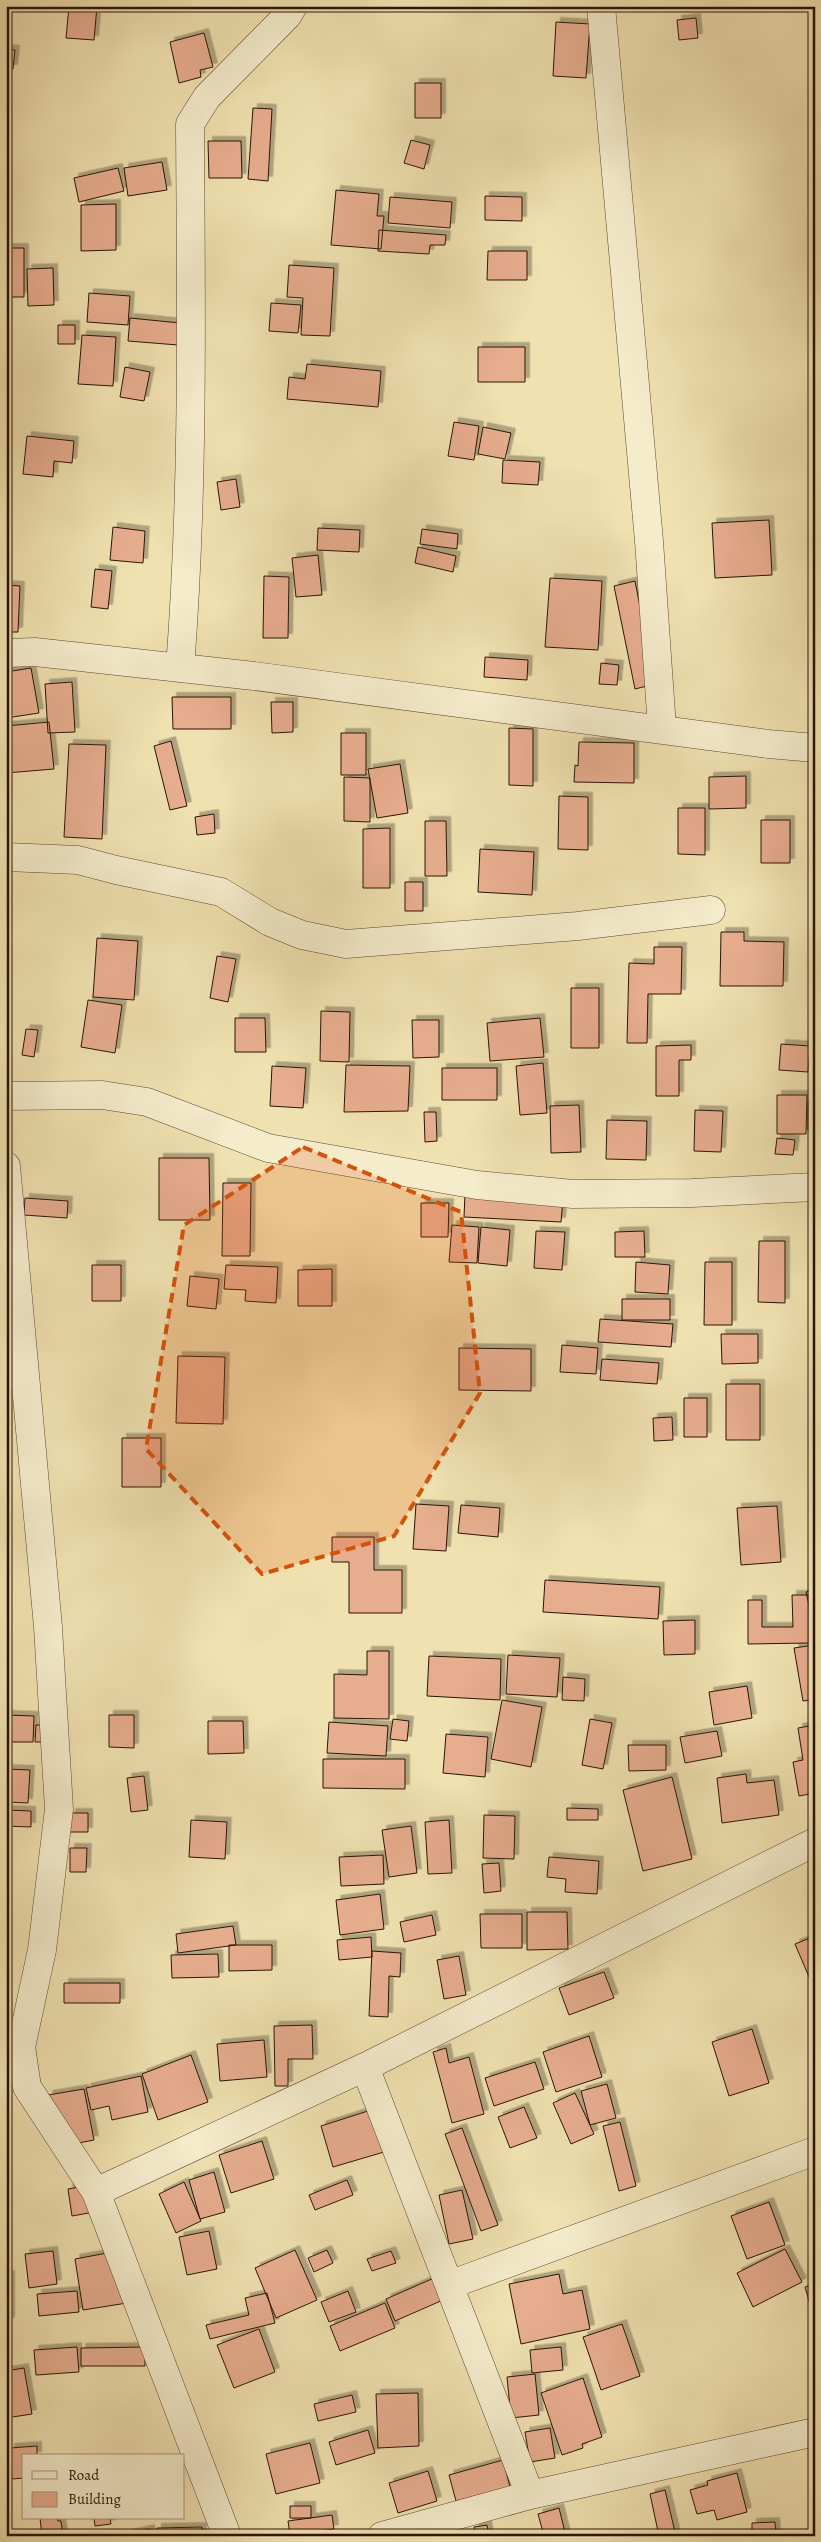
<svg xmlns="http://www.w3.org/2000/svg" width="821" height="2542" viewBox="0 0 821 2542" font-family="Alegreya,serif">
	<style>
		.building { fill: #e7ad8f; stroke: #2a1405; filter: url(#shadow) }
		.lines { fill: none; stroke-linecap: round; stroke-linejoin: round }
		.minor-casing { stroke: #5c4730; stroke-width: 29 }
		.minor { stroke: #f5eccc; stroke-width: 28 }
		.marked { fill: #d5520b; fill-opacity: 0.2; stroke: #d5520b; stroke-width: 4; stroke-dasharray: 10 6; stroke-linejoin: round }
	</style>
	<defs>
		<filter id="shadow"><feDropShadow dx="4.5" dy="-4.5" stdDeviation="0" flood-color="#0004"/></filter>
	</defs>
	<rect width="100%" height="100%" fill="#f0e1b0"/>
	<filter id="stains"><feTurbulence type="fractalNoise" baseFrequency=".004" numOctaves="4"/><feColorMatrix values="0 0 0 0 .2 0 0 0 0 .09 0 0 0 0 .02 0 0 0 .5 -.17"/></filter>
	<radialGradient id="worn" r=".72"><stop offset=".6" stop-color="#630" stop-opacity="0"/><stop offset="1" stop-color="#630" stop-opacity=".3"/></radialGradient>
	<path class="building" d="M69 6H97L94 40 66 38Z
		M696 18 698 38 679 40 677 20Z
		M556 22 590 24 586 78 553 76Z
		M204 33 213 67 200 70 201 77 179 83 170 42Z
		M6 49 15 50 13 69H6Z
		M415 83H441V118H415Z
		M253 108 272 109 268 181 248 179Z
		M411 140 430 145 424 169 404 163Z
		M208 141H241L242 178H209Z
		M162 162 167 190 128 196 124 168Z
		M118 168 124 191 79 202 74 178Z
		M336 190 379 194 377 216H384L381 249 331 245Z
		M485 196 522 197V221L485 220Z
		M390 197 452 202 450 228 388 223Z
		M116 204V250L81 251V205Z
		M379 230 446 235 445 245H430L429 254 378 251Z
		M6 248H24V297H6Z
		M488 251H527V280H487Z
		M289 265 334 268 330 336 301 335 303 298 287 297Z
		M53 268 54 305 28 306 27 269Z
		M89 293 130 296 128 325 87 322Z
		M271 303 301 305 298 333 269 331Z
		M130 318 180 323 178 345 128 341Z
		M58 325H75V344H58Z
		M82 335 116 337 113 386 78 384Z
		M478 347H525V382H478Z
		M307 364 381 371 378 407 287 399 289 377 305 379Z
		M125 367 150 372 144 401 120 397Z
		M454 422 479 426 474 460 448 456Z
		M483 427 511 433 505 459 478 454Z
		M27 436 74 441 72 463 54 461 53 477 23 474Z
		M503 460 540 462 538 485 502 483Z
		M236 479 240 507 221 510 217 482Z
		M769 520 772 575 715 578 712 523Z
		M113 527 145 531 143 563 110 560Z
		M318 528 360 530 359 552 317 550Z
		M422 529 458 534 457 549 420 544Z
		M418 547 456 556 453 572 415 563Z
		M318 555 322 595 296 597 292 558Z
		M95 569 112 571 108 609 91 607Z
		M264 576 289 577 288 638H263Z
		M550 578 602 581 598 650 545 647Z
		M635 581 655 684 635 689 614 586Z
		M6 585 20 586 18 632H6Z
		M485 657 528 660 527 680 484 677Z
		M601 663 619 665 617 685 599 684Z
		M31 668 39 713 6 718V672Z
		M72 682 75 732 48 733 45 684Z
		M172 697H231V729H173Z
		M271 702H293V732L272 733Z
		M49 722 54 769 6 773V726Z
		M509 728 533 729V786L509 785Z
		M341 733H366V775H341Z
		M171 741 187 806 170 810 154 746Z
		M579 742 634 743V783L574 782 575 765 578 766Z
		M69 744 106 745 102 839 64 837Z
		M400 764 408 813 377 818 368 769Z
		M746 776V808L709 809V777Z
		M344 777 370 778V822L344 821Z
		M559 796 588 797V850L558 849Z
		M678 808H705V855L678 854Z
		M214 814 215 833 197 835 195 817Z
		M761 820H790V863H761Z
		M425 821H446L447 876H425Z
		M390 828V888H363V829Z
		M480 849 534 852 532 895 478 892Z
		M405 882H423V911H405Z
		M721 932H744V941L784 942 783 986H720Z
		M97 938 138 941 134 1000 93 997Z
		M654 947H682L681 994H648L647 1043H627L629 963 654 964Z
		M217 956 236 959 228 1002 210 998Z
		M815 973V1034L811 1033Z
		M571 988H599V1048H571Z
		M88 1000 122 1005 115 1053 81 1047Z
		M321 1011 350 1012 349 1062 320 1061Z
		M235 1018H265L266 1052H235Z
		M540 1018 544 1057 490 1061 487 1023Z
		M412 1020H439V1057L413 1058Z
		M26 1029 38 1030 34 1057 22 1055Z
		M781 1044 810 1046 808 1072 779 1070Z
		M691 1045V1060H679V1096H656V1046Z
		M543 1063 547 1113 520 1115 516 1066Z
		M346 1065 410 1066 408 1111 344 1112Z
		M272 1066 306 1068 303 1108 270 1106Z
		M442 1068H497V1100H442Z
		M777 1095H807L806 1134H777Z
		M815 1101V1130H808V1102Z
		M579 1105 581 1152 551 1153 550 1106Z
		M695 1110 723 1111 721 1152 694 1151Z
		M424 1112H436L437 1141 425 1142Z
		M607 1120 647 1121 646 1160 606 1159Z
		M777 1138 795 1140 793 1155 775 1154Z
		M159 1158H209L210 1220H159Z
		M223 1183H251L250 1256H222Z
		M465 1194 563 1199 561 1222 464 1217Z
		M25 1198 68 1201 67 1218 24 1215Z
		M421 1203H449L448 1237H421Z
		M452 1225 479 1227 477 1263 449 1262Z
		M481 1227 510 1230 507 1266 478 1263Z
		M536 1231 565 1232 562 1270 534 1268Z
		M644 1231 645 1257H615V1232Z
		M759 1241H785V1303L758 1302Z
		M636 1262 670 1265 668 1294 635 1292Z
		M705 1262H732V1325H704Z
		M92 1265H121V1301H92Z
		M226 1265 278 1267 276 1303 245 1301 246 1290 224 1289Z
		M332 1269V1306H298V1270Z
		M815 1270V1320H812Z
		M190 1276 219 1279 216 1309 187 1306Z
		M622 1299H670V1320H622Z
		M600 1319 673 1324 671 1347 598 1342Z
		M721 1334H758V1363L722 1364Z
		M562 1345 598 1348 596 1374 560 1372Z
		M459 1348 531 1349V1391L459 1390Z
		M178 1356 225 1357 223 1424 176 1423Z
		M602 1359 659 1363 657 1384 600 1380Z
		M726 1384H760V1440H726Z
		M684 1398H707V1437H684Z
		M672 1417 673 1440 654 1441 653 1418Z
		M122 1438H161V1487H122Z
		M416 1504 449 1506 446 1551 413 1549Z
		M461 1505 500 1508 498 1537 458 1533Z
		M777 1506 781 1562 741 1565 737 1508Z
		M332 1537H374V1570H402V1613H349V1562H332Z
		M545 1580 660 1587 658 1619 543 1612Z
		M815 1590V1633L806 1592Z
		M792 1595H809V1643L748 1644V1600H762V1627H793Z
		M695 1620V1654L664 1655 663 1621Z
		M814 1645 815 1699 803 1701 794 1648Z
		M367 1651H389V1719L334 1718V1674L367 1675Z
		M508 1655 560 1658 557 1697 506 1694Z
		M429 1656 501 1659 500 1700 427 1696Z
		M563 1677 585 1679 584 1701 562 1700Z
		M747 1686 752 1718 714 1725 709 1692Z
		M502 1700 542 1707 531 1767 491 1759Z
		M6 1715 34 1716 33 1742H6Z
		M109 1715H134V1748L109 1747Z
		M393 1719 409 1721 407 1741 390 1739Z
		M590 1719 612 1723 603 1769 582 1765Z
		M208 1721H243L244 1753 208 1754Z
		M329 1722 388 1726 386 1756 327 1753Z
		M36 1725H51V1742H35Z
		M815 1725V1793L799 1796 793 1762 803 1760 798 1728Z
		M717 1731 722 1756 685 1763 680 1737Z
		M446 1734 488 1737 485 1777 443 1773Z
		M628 1745H666V1770L629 1771Z
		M323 1759H405V1789L323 1788Z
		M6 1769 30 1770 28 1803 6 1802Z
		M746 1774 747 1783 774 1780 779 1815 722 1823 717 1778Z
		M144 1776 148 1810 131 1812 127 1778Z
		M672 1777 692 1859 643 1871 623 1790Z
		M567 1808 598 1809V1820H567Z
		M6 1810 31 1811V1827L6 1826Z
		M71 1813H88V1832H70Z
		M484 1815 515 1816 514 1859 483 1858Z
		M191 1820 227 1822 225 1859 189 1857Z
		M449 1820 452 1873 428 1874 425 1822Z
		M411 1826 417 1873 389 1877 382 1830Z
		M70 1848H87L86 1872H70Z
		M383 1855 384 1884 341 1886 339 1857Z
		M549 1857 599 1861 597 1894 565 1892 566 1879 547 1877Z
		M499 1863 501 1891 484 1893 482 1864Z
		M380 1894 384 1929 340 1935 336 1900Z
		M527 1912H567L568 1949 527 1950Z
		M480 1914H522V1948H481Z
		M432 1915 436 1935 404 1942 400 1922Z
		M233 1926 236 1945 178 1953 176 1934Z
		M815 1936V1991L795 1944Z
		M371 1937 372 1957 339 1960 337 1940Z
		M229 1945H272V1970L229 1971Z
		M372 1951 401 1953 400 1977 389 1976 388 2017 369 2016Z
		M218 1954 219 1977 172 1978 171 1955Z
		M459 1956 466 1995 444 1999 437 1960Z
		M604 1972 614 1998 569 2015 559 1988Z
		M64 1983H120V2003H64Z
		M312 2025 313 2059H288V2086H275L274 2026Z
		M752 2029 769 2083 729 2096 712 2042Z
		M589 2036 602 2077 556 2092 543 2052Z
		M264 2040 267 2077 220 2081 217 2044Z
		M446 2048 449 2063 469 2057 484 2114 452 2123 433 2052Z
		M191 2055 208 2102 158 2120 142 2074Z
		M535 2062 544 2089 494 2106 485 2078Z
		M141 2076 148 2112 112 2120 109 2106 91 2110 86 2088Z
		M607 2084 616 2118 590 2125 581 2091Z
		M84 2089 94 2140 57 2147 48 2095Z
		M575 2093 594 2134 571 2144 553 2103Z
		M524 2107 537 2138 510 2148 498 2117Z
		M371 2110 384 2152 333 2167 321 2126Z
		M620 2122 636 2186 619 2191 603 2126Z
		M462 2128 498 2225 481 2231 445 2134Z
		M262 2141 274 2179 231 2193 219 2155Z
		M214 2172 225 2212 200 2219 189 2180Z
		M347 2180 353 2195 315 2210 309 2195Z
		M184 2182 201 2221 176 2233 159 2194Z
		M101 2183 105 2210 72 2216 68 2189Z
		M462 2190 473 2239 449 2244 439 2195Z
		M769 2202 785 2245 747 2259 731 2216Z
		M209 2231 217 2269 187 2275 179 2237Z
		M785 2249 802 2282 753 2307 737 2273Z
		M295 2250 317 2300 276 2318 255 2268Z
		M327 2250 333 2263 314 2272 308 2258Z
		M53 2251 57 2284 29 2288 25 2254Z
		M118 2251 127 2303 83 2310 75 2259Z
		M391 2251 396 2263 372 2271 367 2259Z
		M559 2274 563 2294 582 2290 590 2329 521 2344 509 2284Z
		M6 2275H10V2322H6Z
		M434 2278 443 2300 395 2321 386 2299Z
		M815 2284V2322L805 2287Z
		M77 2291 79 2312 39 2316 37 2294Z
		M348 2291 356 2312 329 2322 321 2302Z
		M267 2293 275 2323 210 2339 206 2325 249 2315 245 2298Z
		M385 2303 395 2328 340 2351 330 2326Z
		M622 2324 640 2376 601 2390 583 2337Z
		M259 2329 275 2372 234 2388 217 2345Z
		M77 2347 79 2372 36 2375 34 2350Z
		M145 2347V2366H81V2348Z
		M561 2347 563 2370 532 2373 530 2350Z
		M24 2368 32 2414 6 2418V2371Z
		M535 2374 539 2415 511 2418 507 2377Z
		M583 2378 602 2437 582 2444 583 2448 562 2455 541 2393Z
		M418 2393 419 2446 378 2448 376 2394Z
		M352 2395 356 2412 318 2421 314 2404Z
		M550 2428 555 2458 530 2462 525 2432Z
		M368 2430 375 2453 336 2465 329 2442Z
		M310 2443 320 2483 276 2494 266 2454Z
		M37 2446V2456H24V2478L12 2479 10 2448Z
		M503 2460 510 2487 456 2501 449 2475Z
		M428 2471 437 2501 398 2513 389 2483Z
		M737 2473 747 2512 717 2520 714 2510 697 2514 690 2490 708 2485 707 2481Z
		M665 2490 676 2536H659L650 2494Z
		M290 2506H311V2518H290Z
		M559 2508 566 2536H544L538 2514Z
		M332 2515 334 2529 290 2535 288 2521Z
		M40 2518H57L58 2521H61L63 2536H42Z
		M94 2518H110L111 2524 95 2526Z
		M815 2521V2536H813L811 2522Z
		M775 2522 776 2536H752V2523Z
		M487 2525 489 2536H475L474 2527Z
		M202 2527V2536H157V2528Z
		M150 2529 151 2536H124V2535Z"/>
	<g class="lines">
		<g class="minor-casing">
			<path id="minor" d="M601 6 649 541 662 728
				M6 653 35 652 254 676 768 744 815 748
				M180 668C194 487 191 306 190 124L207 97 287 16 293 6
				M6 857 78 860 116 870 221 892 270 922 302 935 346 944 578 926 711 910
				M6 1096 102 1095 147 1102 268 1148 477 1185 573 1194 692 1193 815 1187
				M6 1166 48 1627 59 1809 42 1950 21 2047 27 2087 96 2192 227 2536
				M365 2067 530 2495
				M96 2192 365 2067 815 1842
				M449 2285 815 2151
				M382 2536 530 2495 815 2432"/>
		</g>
		<use href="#minor" class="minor"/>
	</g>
	<path class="marked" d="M303 1147 461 1212 480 1393 394 1536 262 1574 146 1449 184 1225Z"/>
	<rect width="821" height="2542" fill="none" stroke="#f0e1b0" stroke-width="25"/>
	<rect x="8" y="8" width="806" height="2527" fill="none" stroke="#2a1405" stroke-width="2.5"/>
	<rect x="12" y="12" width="796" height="2517" fill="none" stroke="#2a1405"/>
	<rect x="22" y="2454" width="162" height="65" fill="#f5eccc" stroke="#a4967c"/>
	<rect x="32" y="2471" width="25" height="8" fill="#f5eccc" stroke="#a4967c"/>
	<text x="68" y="2480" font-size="15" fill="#2a1405">Road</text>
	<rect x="32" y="2492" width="25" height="15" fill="#e7ad8f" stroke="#a4967c"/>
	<text x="68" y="2504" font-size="15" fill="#2a1405">Building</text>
	<rect width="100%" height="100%" filter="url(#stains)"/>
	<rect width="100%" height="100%" fill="url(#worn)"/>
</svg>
